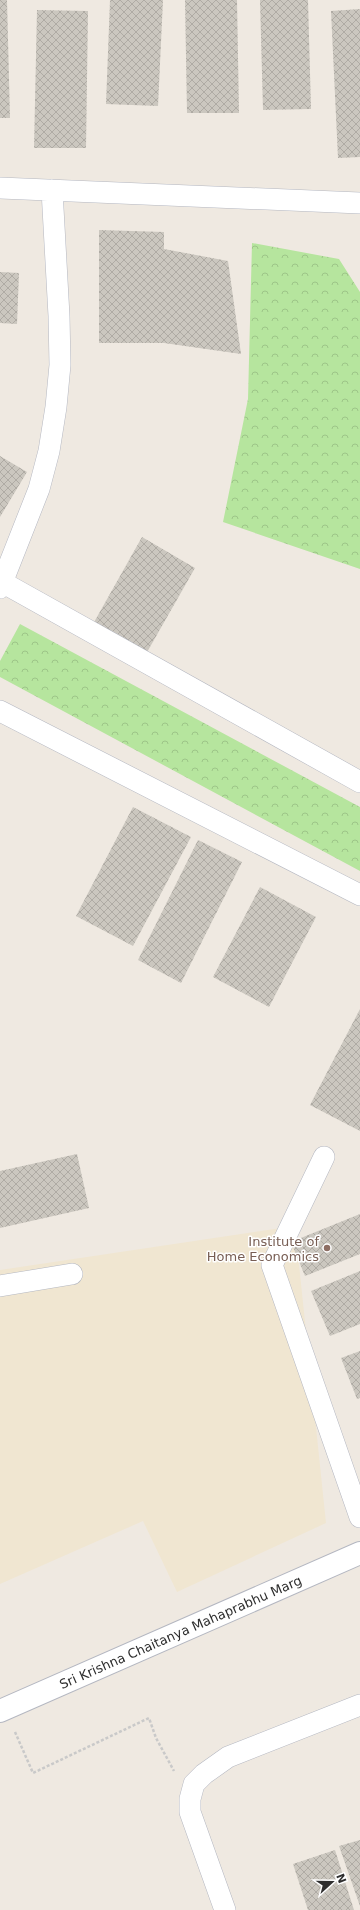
<svg xmlns="http://www.w3.org/2000/svg" width="360" height="1910" viewBox="0 0 360 1910" font-family="'DejaVu Sans',sans-serif">
	<style>
		.education { fill: #f0e6d1 }
		.park { fill: url(#park-crowns) }
		.building { fill: url(#building-cross-hatch) }
		.lines { fill: none; stroke-linecap: round; stroke-linejoin: round }
		.street-casing { stroke: #b4b7c1; stroke-width: 22 }
		.secondary-casing { stroke: #b4b7c1; stroke-width: 24 }
		.path { stroke: #c9c9c9; stroke-width: 2.5; stroke-dasharray: 3 2; stroke-linecap: butt }
		.street { stroke: #fff; stroke-width: 21 }
		.secondary { stroke: #fff; stroke-width: 22 }
		.education-dot { fill: #8d6e63; stroke: #fff; stroke-width: 1.5 }
		.labels { text-anchor: middle; stroke-width: 3; stroke-linejoin: round; paint-order: stroke }
		.education-label { font-size: 13px; fill: #785e54; stroke: #fff; text-anchor: end }
		.street-label { font-size: 13px; fill: #2e2e2e; stroke: #fff }
	</style>
	<defs>
		<pattern id="park-crowns" width="20" height="18" patternUnits="userSpaceOnUse"><rect width="20" height="18" fill="#b6e59e"/><path d="M2 6a3 3 0 1 1 6 0M12 15a3 3 0 1 1 6 0" fill="none" stroke="#9dc588"/></pattern>
		<pattern id="building-cross-hatch" width="8" height="8" patternUnits="userSpaceOnUse"><rect width="8" height="8" fill="#cbc7bf"/><path d="M0 0l8 8M0 8l8-8" fill="none" stroke="#afaba4"/></pattern>
	</defs>
	<rect width="100%" height="100%" fill="#efe9e1"/>
	<path class="education" d="M295 1226 326 1523 177 1592 143 1521 0 1584V1270Z"/>
	<path class="park" d="M252 243 339 259 360 292V569L223 522 248 399Z
		M20 624 360 807V871L0 677V661Z"/>
	<path class="building" d="M0 0H7L10 118H0Z
		M110 0H163L158 106 106 104Z
		M185 0H237L239 113H187Z
		M260 0H308L311 109 263 110Z
		M360 9V157L338 158 331 11Z
		M37 10 88 11 86 148H34Z
		M99 230 164 232V249L228 261 241 354 164 343H99Z
		M0 272 19 273 17 324 0 323Z
		M0 456 27 472 0 517Z
		M142 537 195 568 146 654 93 624Z
		M133 807 191 837 133 946 76 916Z
		M198 840 242 862 181 983 138 960Z
		M260 887 316 917 269 1007 213 977Z
		M360 1009V1131L310 1105Z
		M77 1154 89 1208 0 1228V1171Z
		M360 1214V1254L305 1276 291 1242Z
		M360 1271V1324L330 1336 311 1291Z
		M360 1351V1398L357 1399 341 1358Z
		M360 1840V1906L339 1846Z
		M335 1850 354 1910H308L293 1864Z"/>
	<g class="lines">
		<g class="street-casing">
			<path id="street" d="M0 188 360 203
				M0 581 360 782
				M0 588 39 489 49 451 56 407 60 365 59 316 52 190
				M0 711 360 895
				M324 1157 272 1265 360 1517
				M0 1286 72 1274
				M225 1910 190 1812V1799L194 1784 204 1774 228 1757 360 1705"/>
		</g>
		<g class="secondary-casing">
			<g id="secondary">
				<path id="s1" d="M0 1711 360 1553"/>
			</g>
		</g>
		<path class="path" d="M15 1732 33 1773 149 1718 156 1738 174 1771"/>
		<use href="#street" class="street"/>
		<use href="#secondary" class="secondary"/>
	</g>
	<circle class="education-dot" cx="327" cy="1248" r="4"/>
	<g class="labels">
		<g class="education-label">
			<text x="319" y="1246">Institute of<tspan x="319" dy="15">Home Economics</tspan></text>
		</g>
		<g class="street-label">
			<text dy="5" stroke="none"><textPath href="#s1" startOffset="197">Sri Krishna Chaitanya Mahaprabhu Marg</textPath></text>
		</g>
	</g>
	<g transform="translate(332 1882) rotate(69)" stroke="#ffffff" stroke-width="3" paint-order="stroke">
	<path d="M0-3L7 15L0 10L-7 15Z" fill="#2e2e2e"/>
	<text y="-6" font-size="11" font-weight="bold" text-anchor="middle" fill="#2e2e2e">N</text>
	</g>
</svg>
